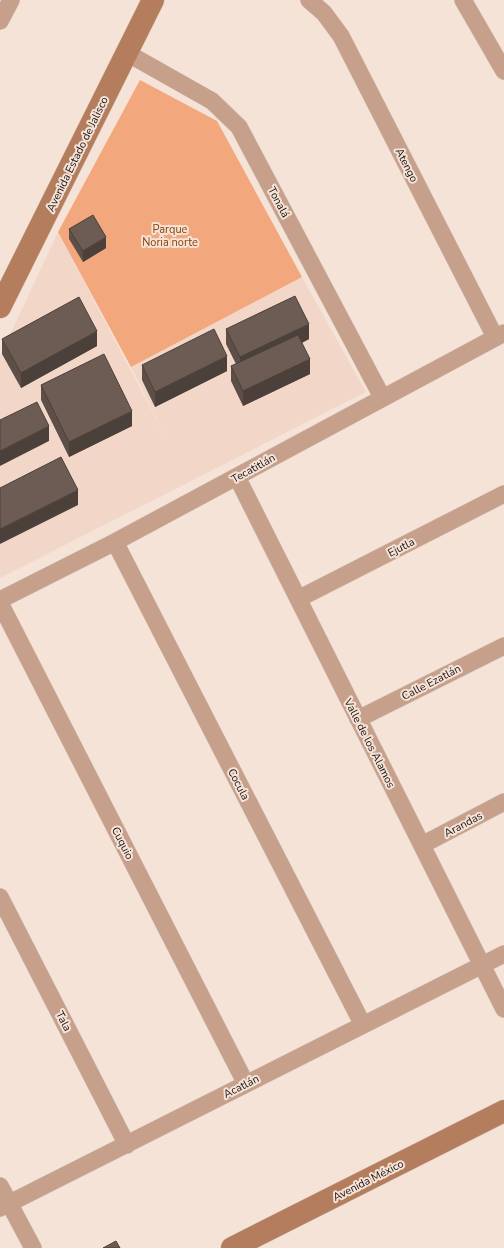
<svg xmlns="http://www.w3.org/2000/svg" width="504" height="1248" viewBox="0 0 504 1248" font-family="'Nunito Sans',sans-serif">
	<style>
		.built { fill: #f2d7c9 }
		.green { fill: #f2a77c }
		.lines { fill: none; stroke-linecap: round; stroke-linejoin: round }
		.street-casing { stroke: #d2c2b8; stroke-width: 18 }
		.secondary-casing { stroke: #d2c2b8; stroke-width: 23 }
		.street { stroke: #c6a08b; stroke-width: 17 }
		.secondary { stroke: #b47d5d; stroke-width: 22 }
		.wall { fill: #5d4f47 }
		.shaded-wall { fill: #4c403a }
		.building { fill: #6c5c53; stroke: #4c403a }
		.labels { text-anchor: middle; stroke-width: 4; stroke-linejoin: round; paint-order: stroke }
		.street-label { font-size: 11px; fill: #18120f; stroke: #f6e3d8 }
		.park-label { font-size: 11px; fill: #8a3e00; stroke: #f6e3d8 }
	</style>
	<rect width="100%" height="100%" fill="#f6e3d8"/>
	<path class="built" d="M58 232 168 441 131 367 302 277 366 392 0 578V356Z"/>
	<path class="green" d="M140 80 217 121 302 277 131 367 58 232Z"/>
	<g class="lines">
		<g class="street-casing">
			<path id="street" d="M309 0 324 13 341 36 495 337
				M463 0 504 71
				M0 21 11 0
				M127 53 212 101 239 127 382 397
				M237 477 504 1009
				M115 542 363 1025
				M298 599 504 494
				M0 600 115 542 504 333
				M0 603 246 1084
				M358 719 504 646
				M422 845 504 802
				M0 897 127 1145
				M0 1186 33 1248
				M0 1208 504 954"/>
		</g>
		<g class="secondary-casing">
			<path id="secondary" d="M0 307 153 0
				M232 1248 504 1111"/>
		</g>
		<use href="#street" class="street"/>
		<use href="#secondary" class="secondary"/>
	</g>
	<path class="wall" d="M69 229 106 248 83 262 69 239Z
		M226 329 309 339 302 343 310 374 243 406 231 381V366L236 364 226 344Z
		M2 339 97 346 21 388 2 354Z
		M142 365 227 371 155 407 142 380Z
		M41 385 132 426 69 457 41 400Z"/>
	<path class="shaded-wall" d="M106 237V248L83 262V251Z
		M309 324V339L240 372V357Z
		M97 331V346L21 388V373Z
		M227 356V371L155 407V392Z
		M310 359V374L243 406V391Z
		M132 411V426L69 457V442Z
		M49 426V441L0 466V451Z
		M78 490V505L0 544V529Z"/>
	<path class="building" d="M93 215 106 237 83 251 69 229Z
		M295 296 309 324 240 357 226 329Z
		M79 297 97 331 21 373 2 339Z
		M214 329 227 356 155 392 142 365Z
		M298 335 310 359 243 391 231 366Z
		M104 354 132 411 69 442 41 385Z
		M37 402 49 426 0 451V420Z
		M61 457 78 490 0 529V488Z
		M116 1241 120 1248H103Z"/>
	<g class="labels">
		<g class="street-label">
			<text transform="translate(77 154) rotate(-64)" y="4">Avenida Estado de Jalisco</text>
			<text transform="translate(407 165) rotate(63)" y="4">Atengo</text>
			<text transform="translate(279 202) rotate(62)" y="4">Tonalá</text>
			<text transform="translate(253 468) rotate(-29)" y="4">Tecatitlán</text>
			<text transform="translate(401 547) rotate(-27)" y="4">Ejutla</text>
			<text transform="translate(431 682) rotate(-27)" y="4">Calle Ezatlán</text>
			<text transform="translate(370 743) rotate(63)" y="4">Valle de los Alamos</text>
			<text transform="translate(239 784) rotate(63)" y="4">Cocula</text>
			<text transform="translate(463 824) rotate(-28)" y="4">Arandas</text>
			<text transform="translate(123 843) rotate(63)" y="4">Cuquio</text>
			<text transform="translate(64 1021) rotate(63)" y="4">Tala</text>
			<text transform="translate(241 1086) rotate(-27)" y="4">Acatlán</text>
			<text transform="translate(368 1180) rotate(-27)" y="4">Avenida México</text>
		</g>
		<g class="park-label">
			<text x="170" y="233">Parque<tspan x="170" dy="13">Noria norte</tspan></text>
		</g>
	</g>
</svg>
